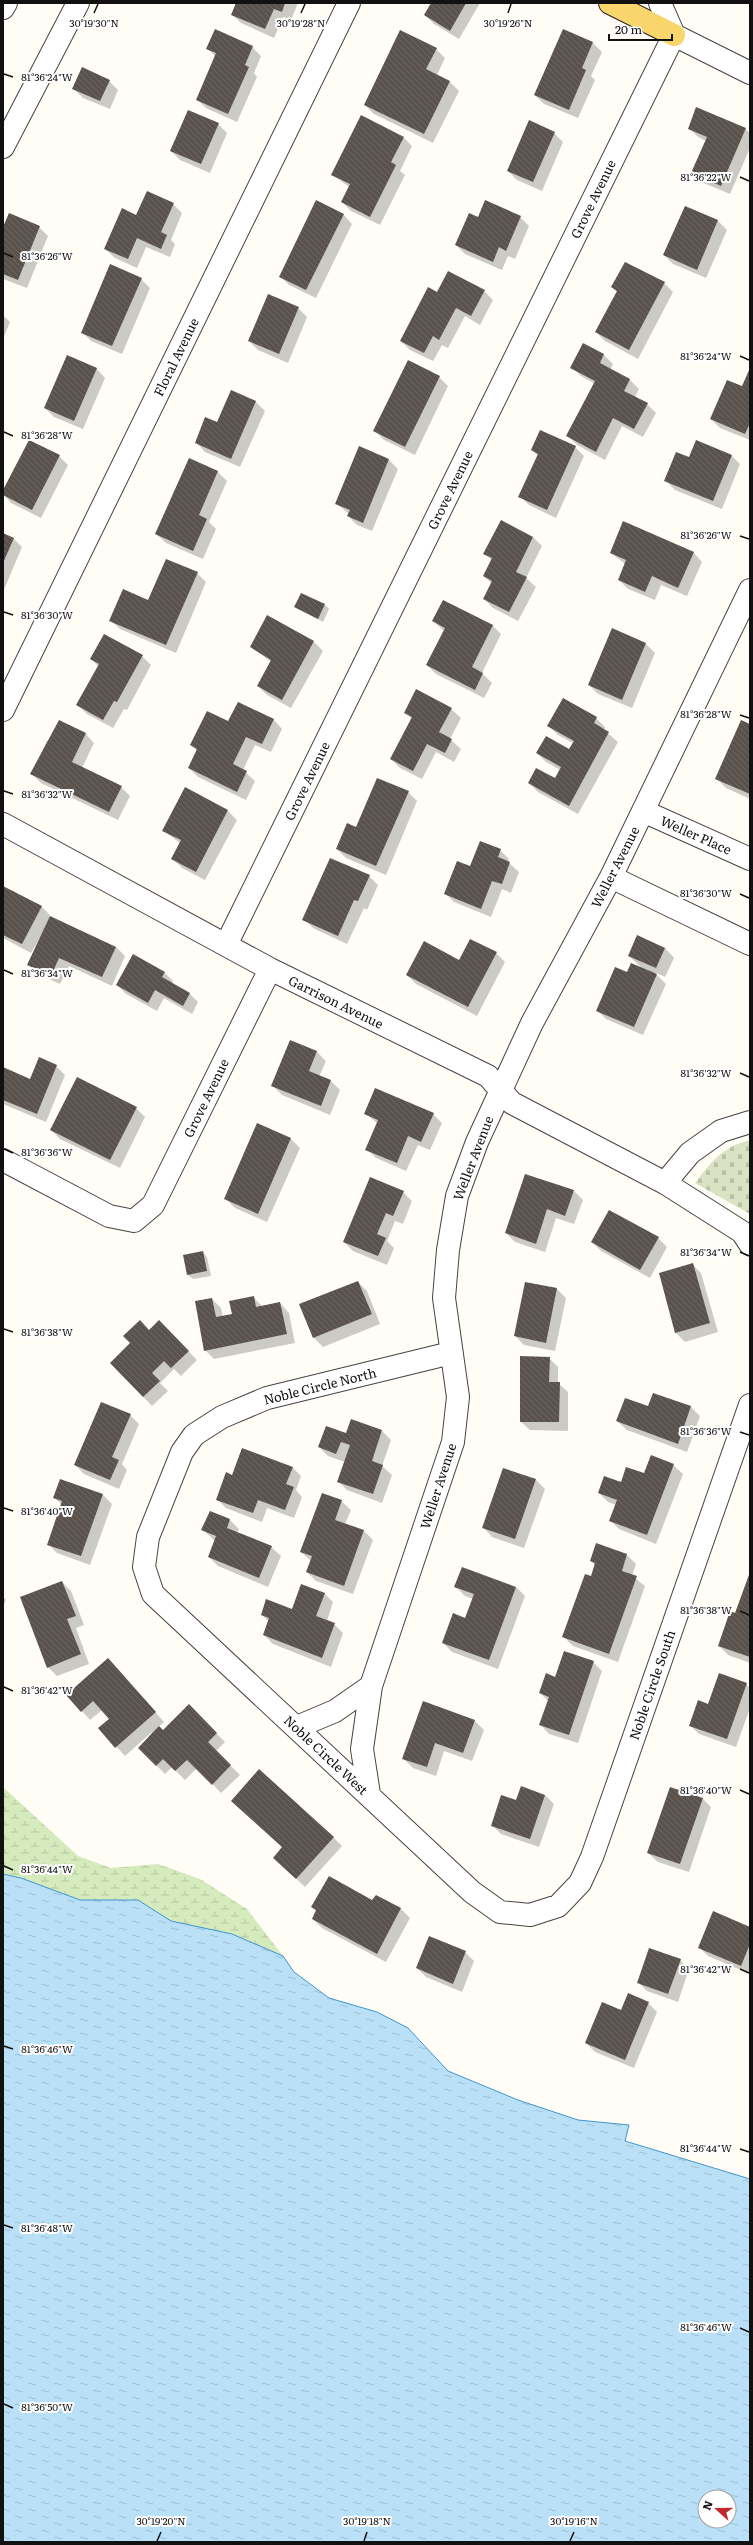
<svg xmlns="http://www.w3.org/2000/svg" width="753" height="2545" viewBox="0 0 753 2545" font-family="Literata,serif">
	<style>
		.wetland { fill: url(#wetland-marsh) }
		.cemetery { fill: url(#cemetery-stones) }
		.water { fill: url(#water-ripples); stroke: #3f96cf; fill-rule: evenodd }
		.shadow { fill: #0003 }
		.building { fill: url(#building-back-hatch) }
		.lines { fill: none; stroke-linecap: round; stroke-linejoin: round }
		.minor-casing { stroke: #444; stroke-width: 24 }
		.major-casing { stroke: #222; stroke-width: 24 }
		.minor { stroke: #fff; stroke-width: 22 }
		.major { stroke: #f9d66b; stroke-width: 22 }
		.ticks { fill: none; stroke: #111; stroke-width: 1.5 }
		.labels { text-anchor: middle; stroke-width: 4; stroke-linejoin: round; paint-order: stroke }
		.street-label { font-size: 13px; fill: #111; stroke: #fff }
		.ticks-label { font-size: 10px; text-anchor: middle; fill: #111; stroke: #fff; stroke-width: 4; stroke-linejoin: round; paint-order: stroke }
	</style>
	<defs>
		<pattern id="wetland-marsh" width="20" height="14" patternUnits="userSpaceOnUse"><rect width="20" height="14" fill="#d5ebbd"/><path d="M1 5h8M5 5V1M11 12h8M15 12V8" fill="none" stroke="#b6c8a1"/></pattern>
		<pattern id="cemetery-stones" width="16" height="16" patternUnits="userSpaceOnUse"><rect width="16" height="16" fill="#d9e3c4"/><path d="M2 7V4a2 2 0 0 1 4 0v3zM10 15v-3a2 2 0 0 1 4 0v3z" fill="#b9c2a7"/></pattern>
		<pattern id="water-ripples" width="26" height="14" patternUnits="userSpaceOnUse"><rect width="26" height="14" fill="#b9e0f7"/><path d="M2 4q2-2 4 0t4 0M15 11q2-2 4 0t4 0" fill="none" stroke="#9ebfd3"/></pattern>
		<pattern id="building-back-hatch" width="6" height="6" patternUnits="userSpaceOnUse"><rect width="6" height="6" fill="#5a524d"/><path d="M-1 5l2 2M0 0l6 6M5-1l2 2" fill="none" stroke="#6d6662"/></pattern>
	</defs>
	<rect width="100%" height="100%" fill="#fffdf5"/>
	<path class="wetland" d="M3 1787 78 1856 111 1868 158 1864 200 1879 247 1909 283 1956 232 1934 171 1921 138 1900H80L21 1878 3 1874Z"/>
	<path class="cemetery" d="M750 1140V1214L695 1183C712 1161 722 1147 750 1140Z"/>
	<path class="water" d="M3 1874 21 1878 80 1900H138L171 1921 232 1934 283 1956 294 1972 329 1998 377 2012 408 2028 448 2071 518 2100 578 2120 629 2125 625 2141 750 2179V2542H3ZM705 2497H729V2521H705Z"/>
	<path class="shadow" d="M237 3H298L291 20 283 17 274 38 241 23 232 14Z
		M432 3H480L459 39 434 24 425 15Z
		M564 30 593 43 602 52 591 76 595 80 578 118 544 104 535 95Z
		M252 47 261 56 254 73 257 77 237 122 206 108 197 99 216 57 207 48Z
		M436 49 445 58 437 75 450 82 459 91 433 143 374 114 365 105Z
		M109 81 118 90 110 109 83 98 74 89Z
		M218 124 227 133 210 173 180 160 171 151Z
		M689 128 745 129 750 133V148L730 194 701 182 692 173 706 141 698 137Z
		M554 133 563 142 542 191 517 180 508 171Z
		M403 137 412 146 400 171 405 175 380 225 351 211 342 202 349 187 333 175Z
		M173 204 182 213 171 240 175 244 170 257 146 247 137 268 115 258 105 249 137 216Z
		M685 207 718 221 727 230 706 278 673 264 664 255Z
		M343 214 352 224 316 298 289 285 280 276Z
		M520 217 529 226 515 259 508 256 502 270 465 254 456 245 478 218Z
		M39 227 48 236 27 288 3 279V230Z
		M141 279 150 288 122 354 91 341 82 332Z
		M664 283 673 292 638 359 605 341 596 332 617 292 613 287Z
		M484 291 493 300 480 325 465 316 448 348 442 345 433 361 410 350 401 341 438 293Z
		M298 308 307 317 288 363 258 350 249 341Z
		M3 315 10 322 3 339Z
		M584 344 604 355 613 364 610 370 630 380 639 389 635 397 647 404 656 413 643 437 622 426 605 460 577 445 568 436 595 384 581 376 572 367Z
		M96 368 105 378 83 429 54 417 45 408Z
		M750 371V440L720 428 711 419 743 388Z
		M439 377 448 386 415 455 384 440 375 431Z
		M231 391 256 402 265 411 240 467 205 452 196 442 217 424Z
		M575 447 584 456 556 518 529 505 520 496 538 456 532 450Z
		M359 448 389 460 398 469 372 531 357 525 348 516 349 514 336 503Z
		M731 455 740 464 722 509 675 490 665 480Z
		M59 456 68 465 41 518 11 503 3 494V492Z
		M189 460 218 472 227 481 209 522 216 529 203 559 166 543 156 534Z
		M501 521 533 537 542 546 526 578 536 587 518 621 493 608 484 599 492 584 484 576 492 561 485 553Z
		M3 534 13 538 22 547 3 592Z
		M693 552 702 562 687 596 661 585 655 600 628 589 619 580 625 564 611 553Z
		M197 573 206 582 176 653 120 629 110 620 148 602Z
		M325 605 329 609 323 622 295 607Z
		M433 621 492 625 501 634 482 673 492 683 484 698 436 674 427 665 444 631Z
		M612 630 646 644 655 653 632 708 598 694 589 685Z
		M314 642 323 651 291 708 267 695 258 686 271 662 251 647Z
		M142 656 151 665 127 710 124 709 113 728 87 714 78 705 98 666 91 659Z
		M451 709 461 718 450 739 461 749 454 762 436 752 422 779 400 768 391 759 412 719 405 713Z
		M596 718 605 727 604 730 618 742 578 814 538 792 529 783 555 780 560 770 546 762 537 753 569 750 573 743 558 735 549 726Z
		M273 719 282 729 271 752 255 745 243 770 255 781 246 800 198 777 189 768 197 751 191 745 229 722Z
		M750 725V799L726 788 717 779Z
		M85 733 94 743 82 768 121 787 130 796 118 820 41 783 32 774 47 741Z
		M185 789 228 811 237 820 205 880 182 868 173 859 181 844 163 830Z
		M408 792 417 801 386 875 346 858 337 849 356 828Z
		M500 850 509 859 508 862 519 872 511 893 502 889 491 917 454 902 445 893 471 867Z
		M369 876 378 885 367 910 364 908 347 944 313 928 304 919Z
		M3 887 41 906 50 915 49 917 116 947 125 956 112 986 69 966 60 984 38 974 29 965 45 929 31 953 3 938Z
		M638 936 665 948 674 958 665 977 654 972 666 984 643 1035 606 1019 597 1010 627 973 642 968 629 956Z
		M496 953 505 962 477 1016 416 984 407 975Z
		M164 972 173 981 172 984 189 993 198 1002 192 1014 164 998 157 1011 126 994 117 985Z
		M291 1041 317 1052 326 1061 319 1077 331 1081 340 1090 330 1115 282 1095 273 1086Z
		M56 1066 65 1075 46 1122 3 1104V1068L30 1080Z
		M136 1108 145 1117 120 1168 60 1139 51 1130Z
		M366 1114H433L442 1123 430 1150 418 1145 406 1171 376 1158 367 1149 378 1124Z
		M258 1125 291 1139 300 1148 267 1222 235 1208 225 1198Z
		M574 1191 583 1200 574 1224 556 1218 545 1252 515 1242 506 1233Z
		M403 1192 412 1201 403 1224 395 1221 387 1241 394 1248 387 1265 353 1251 344 1242Z
		M658 1238 667 1247 650 1278 601 1251 592 1242Z
		M203 1252 207 1257 211 1276 193 1279 188 1275 184 1256Z
		M692 1264 701 1273 718 1332 685 1342 676 1333 660 1274Z
		M358 1282 367 1291 380 1324 323 1347 314 1338 300 1305Z
		M557 1289 566 1298 555 1351 524 1345 515 1336Z
		M253 1297 262 1306 280 1303 289 1313 295 1343 214 1359 205 1350 212 1299 221 1308 223 1317 233 1315Z
		M168 1330 197 1360 181 1376 174 1369 160 1383 168 1391 152 1406 111 1363 149 1331Z
		M549 1358 558 1367V1383L568 1392V1431L530 1430 520 1421Z
		M654 1394 691 1407 700 1416 687 1452 627 1430 617 1421 649 1407Z
		M130 1415 139 1424 122 1464 127 1470 119 1489 84 1474 75 1465Z
		M352 1421 382 1431 391 1440 382 1466 392 1475 382 1503 347 1490 338 1481 345 1462 328 1456 319 1447 346 1435Z
		M673 1465 683 1474 656 1544 619 1529 610 1520 616 1505 608 1502 599 1493Z
		M292 1467 301 1476 296 1490 302 1497 294 1518 267 1508 262 1522 226 1508 217 1499 233 1476Z
		M536 1480 545 1489 524 1548 492 1537 483 1527Z
		M103 1495 112 1504 90 1565 57 1553 48 1544 62 1505 55 1498Z
		M341 1501 351 1510 345 1524 364 1531 373 1540 353 1594 316 1581 307 1572 311 1561 301 1552Z
		M210 1512 230 1520 239 1529 237 1533 271 1547 281 1556 268 1587 218 1566 209 1557 215 1541 203 1530Z
		M597 1545 627 1555 636 1564 632 1576 645 1586 618 1662 573 1646 564 1637 591 1577 595 1565 591 1561Z
		M750 1575V1663L728 1655 719 1646 736 1614Z
		M62 1582 71 1591 84 1625 76 1628 89 1664 57 1676 48 1667Z
		M455 1586 516 1587 525 1596 498 1669 452 1652 443 1643 465 1619 473 1599 465 1596Z
		M324 1593 333 1602 327 1621 334 1624 343 1633 331 1667 273 1644 264 1635 269 1622 262 1615 293 1610Z
		M3 1596 6 1600 3 1606Z
		M593 1662 602 1671 578 1743 549 1734 540 1724 548 1701 540 1693 555 1678Z
		M117 1668 164 1722 158 1727 163 1731 189 1706 225 1742 216 1751 240 1775 221 1793 197 1768 185 1780 172 1767 165 1774 139 1748 153 1731 125 1756 99 1728 110 1719 102 1710 90 1720 82 1711Z
		M746 1684 750 1688V1708L736 1747 699 1734 690 1725 709 1706Z
		M424 1703 475 1721 484 1730 472 1761 444 1751 436 1776 413 1768 404 1759Z
		M545 1795 554 1804 539 1847 501 1834 492 1825 517 1802Z
		M702 1798 711 1807 689 1872 658 1862 648 1853Z
		M232 1801 333 1837 342 1846 305 1887 283 1866V1848Z
		M376 1896 401 1909 410 1918 386 1962 322 1928 313 1919 317 1911 313 1907 373 1901Z
		M750 1928V1974L708 1956 699 1947Z
		M465 1952 474 1961 462 1992 426 1977 417 1968Z
		M680 1960 689 1969 678 2002 647 1991 638 1982Z
		M648 2003 657 2012 634 2068 595 2052 586 2043 622 2011Z"/>
	<path class="building" d="M236 3H285L282 12 274 9 265 29 231 15Z
		M431 3H466L450 31 424 15Z
		M215 29 253 46 245 65 249 67 228 114 196 100 216 53 206 49Z
		M563 29 593 42 582 68 586 70 569 110 534 95Z
		M400 30 437 48 426 69 450 81 424 134 364 105Z
		M82 67 110 80 100 101 72 89Z
		M696 107 746 128 721 186 691 173 707 137 688 129Z
		M188 110 219 123 201 164 170 151Z
		M361 115 404 137 391 162 396 165 370 217 341 202 350 184 331 175Z
		M529 120 555 132 533 182 507 171Z
		M147 191 174 203 161 232 167 235 161 249 137 238 128 259 104 249 122 208 136 215Z
		M316 200 344 214 306 290 279 277Z
		M485 200 521 216 506 251 499 247 493 262 455 245 469 213 478 217Z
		M685 206 718 220 697 270 663 255Z
		M9 213 40 226 18 280 3 274V227Z
		M625 262 665 282 629 350 595 332 617 291 611 287Z
		M110 264 142 278 112 346 81 333Z
		M448 271 485 290 471 316 456 308 439 340 433 336 424 353 400 341 428 287 437 292Z
		M268 294 299 307 279 354 248 341Z
		M583 343 604 354 600 363 630 379 624 391 648 403 634 429 613 418 596 452 566 436 595 381 570 368Z
		M67 355 97 368 74 421 44 408Z
		M408 360 440 376 405 447 373 431Z
		M750 368V423L745 434 710 419 727 380 742 386Z
		M231 390 256 401 231 459 195 443 205 417 217 422Z
		M540 430 576 446 547 510 518 497 538 454 531 450Z
		M29 440 60 455 32 510 3 495V490Z
		M696 440 732 455 713 501 664 481 676 452 689 457Z
		M359 446 389 459 363 523 347 516 350 510 335 504Z
		M189 458 218 471 199 515 207 519 193 551 155 534Z
		M501 520 533 537 516 572 527 577 509 612 483 599 492 581 483 576 492 558 483 554Z
		M623 521 694 552 678 588 652 576 645 592 618 580 626 560 610 553Z
		M3 533 14 538 3 563Z
		M166 559 198 572 166 645 109 621 123 589 148 600Z
		M301 593 325 604 318 619 294 607Z
		M443 600 493 625 472 667 483 673 475 690 426 665 445 628 432 621Z
		M267 615 314 641 282 700 257 686 271 660 250 647Z
		M612 628 646 643 622 700 588 685Z
		M104 634 143 655 117 702 114 701 103 720 76 705 99 664 90 659Z
		M416 689 452 708 439 732 452 739 445 753 427 744 413 771 390 759 412 717 404 713Z
		M563 698 597 717 594 723 609 732 569 806 528 783 536 768 555 778 561 767 536 753 546 736 569 749 574 741 547 726Z
		M238 702 274 719 262 744 246 737 233 764 247 771 237 792 188 768 197 749 190 745 207 711 228 721Z
		M59 720 86 733 72 762 122 786 109 812 30 774Z
		M741 720 750 724V794L715 779Z
		M377 778 409 791 376 866 336 849 347 823 356 827Z
		M185 787 228 810 196 872 171 859 181 840 162 831Z
		M480 841 501 849 498 857 510 862 502 884 492 881 481 909 444 894 457 861 470 866Z
		M330 858 370 875 358 901 354 900 338 936 302 920Z
		M3 886 42 906 22 944 3 935Z
		M50 916 116 947 102 977 59 958 51 976 27 965Z
		M637 935 665 948 656 968 628 956Z
		M470 939 497 952 468 1007 406 975 424 941 459 960Z
		M133 954 165 972 162 977 190 993 183 1006 155 990 148 1003 116 985Z
		M631 963 657 974 634 1027 596 1011 615 967 627 972Z
		M290 1040 317 1051 309 1071 331 1080 321 1106 271 1086Z
		M39 1057 57 1065 37 1114 3 1100V1067L30 1079Z
		M77 1077 137 1107 110 1160 50 1130Z
		M375 1088 434 1113 421 1142 408 1136 397 1163 365 1150 378 1120 364 1114Z
		M257 1123 291 1138 258 1214 224 1199Z
		M525 1174 574 1190 565 1216 547 1209 536 1244 505 1233Z
		M370 1177 404 1191 393 1216 386 1213 377 1234 386 1238 378 1256 343 1242Z
		M609 1210 659 1237 640 1270 591 1242Z
		M203 1251 207 1271 187 1275 183 1255Z
		M693 1263 710 1323 675 1333 659 1273Z
		M358 1281 372 1314 313 1338 299 1304Z
		M525 1282 557 1288 546 1343 514 1336Z
		M254 1296 256 1307 280 1302 287 1334 204 1351 195 1301 212 1298 216 1317 232 1314 229 1301Z
		M140 1320 149 1330 159 1320 189 1351 171 1368 164 1361 152 1373 160 1381 143 1397 110 1363 130 1343 123 1336Z
		M520 1356 550 1357 549 1382H560L559 1422H520Z
		M653 1393 691 1406 678 1444 616 1421 625 1398 648 1406Z
		M101 1402 131 1414 112 1457 119 1460 110 1480 74 1465Z
		M351 1419 382 1430 372 1461 383 1465 373 1494 337 1482 350 1445 341 1442 336 1454 318 1447 326 1426 346 1433Z
		M242 1448 293 1467 286 1484 294 1487 285 1510 258 1500 253 1513 216 1500 226 1472 232 1475Z
		M651 1455 674 1464 647 1535 609 1521 617 1500 598 1493 604 1476 621 1482 626 1467 644 1473Z
		M503 1468 536 1479 515 1539 482 1528Z
		M60 1479 103 1494 81 1556 47 1545 62 1501 53 1498Z
		M322 1493 342 1500 335 1520 364 1530 344 1586 306 1572 312 1556 300 1552Z
		M210 1511 230 1519 227 1528 272 1546 259 1578 208 1557 216 1536 201 1530Z
		M596 1543 627 1554 622 1571 637 1576 609 1654 562 1637 585 1574 591 1576 595 1563 590 1561Z
		M462 1567 516 1587 489 1660 442 1643 453 1613 465 1618 474 1594 454 1587Z
		M750 1572V1657L718 1646 730 1611 735 1613Z
		M62 1581 76 1616 67 1619 81 1654 47 1668 20 1597Z
		M301 1584 325 1593 316 1616 335 1623 322 1658 263 1635 269 1618 261 1615 266 1599 292 1609Z
		M564 1651 594 1661 569 1735 539 1725 549 1697 539 1693 546 1673 555 1677Z
		M108 1658 156 1712 115 1748 98 1728 109 1719 93 1701 81 1712 66 1695Z
		M719 1673 747 1683 727 1739 689 1726 698 1700 708 1704Z
		M423 1701 475 1720 463 1753 435 1743 427 1767 402 1759Z
		M189 1704 217 1733 208 1742 231 1765 212 1785 187 1760 175 1771 163 1759 156 1766 138 1748 159 1726 163 1730Z
		M259 1769 334 1837 296 1879 273 1858 282 1847 231 1801Z
		M521 1786 545 1795 530 1839 491 1826 501 1795 516 1800Z
		M670 1787 703 1798 680 1864 647 1853Z
		M329 1876 372 1900 376 1895 401 1908 377 1954 312 1919 316 1910 311 1907Z
		M713 1911 750 1927V1944L741 1966 698 1948Z
		M429 1936 466 1951 453 1984 416 1968Z
		M649 1948 681 1959 668 1994 637 1983Z
		M628 1993 649 2002 625 2060 585 2043 602 2002 621 2010Z"/>
	<g class="lines">
		<g class="minor-casing">
			<path id="minor" d="M660 3 674 35 750 73
				M3 8 6 3
				M3 147 78 3
				M3 710 349 3
				M643 811 750 859
				M3 824 270 969 488 1076 512 1103 665 1183 742 1232 750 1244
				M611 877 750 944
				M226 945 674 35
				M3 1160 109 1216 134 1221 153 1205 270 969
				M665 1183 690 1153 721 1131 750 1122
				M451 1353 267 1398 222 1417 194 1435 182 1452 148 1537 144 1567 153 1594 472 1892 500 1912 530 1915 558 1906 580 1883 592 1857 750 1405
				M297 1727 335 1711 371 1686
				M369 1794 362 1749 371 1686 453 1442 458 1397 444 1298 448 1250 457 1196 477 1142 532 1023 611 877 750 590"/>
		</g>
		<g class="major-casing">
			<path id="major" d="M610 3 674 35"/>
		</g>
		<use href="#minor" class="minor"/>
		<use href="#major" class="major"/>
	</g>
	<path class="ticks" d="M94 13 98 4M301 13 305 4M508 13 511 4M4 74 13 77M740 177 749 181M4 253 13 257M740 356 749 360M4 432 13 436M740 536 749 539M4 612 13 615M740 715 749 718M4 791 13 794M740 894 749 898M4 970 13 974M740 1073 749 1077M4 1149 13 1153M740 1252 749 1256M4 1329 13 1332M740 1432 749 1435M4 1508 13 1511M740 1611 749 1615M4 1687 13 1691M740 1790 749 1794M4 1866 13 1870M740 1969 749 1973M4 2046 13 2049M740 2149 749 2152M4 2225 13 2228M740 2328 749 2332M4 2404 13 2408M157 2541 161 2532M364 2541 367 2532M570 2541 574 2532"/>
	<g class="labels">
		<g class="street-label">
			<text transform="translate(593 199) rotate(-64)" y="5">Grove Avenue</text>
			<text transform="translate(176 357) rotate(-64)" y="5">Floral Avenue</text>
			<text transform="translate(450 490) rotate(-64)" y="5">Grove Avenue</text>
			<text transform="translate(307 781) rotate(-64)" y="5">Grove Avenue</text>
			<text transform="translate(696 835) rotate(24)" y="5">Weller Place</text>
			<text transform="translate(615 867) rotate(-63)" y="5">Weller Avenue</text>
			<text transform="translate(336 1002) rotate(26)" y="5">Garrison Avenue</text>
			<text transform="translate(206 1098) rotate(-64)" y="5">Grove Avenue</text>
			<text transform="translate(473 1158) rotate(-69)" y="5">Weller Avenue</text>
			<text transform="translate(320 1386) rotate(-14)" y="5">Noble Circle North</text>
			<text transform="translate(438 1486) rotate(-72)" y="5">Weller Avenue</text>
			<text transform="translate(652 1685) rotate(-71)" y="5">Noble Circle South</text>
			<text transform="translate(326 1755) rotate(43)" y="5">Noble Circle West</text>
		</g>
	</g>
	<g class="ticks-label">
		<text x="94" y="27">30°19'30"N</text>
		<text x="301" y="27">30°19'28"N</text>
		<text x="508" y="27">30°19'26"N</text>
		<text x="47" y="81">81°36'24"W</text>
		<text x="706" y="181">81°36'22"W</text>
		<text x="47" y="260">81°36'26"W</text>
		<text x="706" y="360">81°36'24"W</text>
		<text x="47" y="439">81°36'28"W</text>
		<text x="706" y="539">81°36'26"W</text>
		<text x="47" y="619">81°36'30"W</text>
		<text x="706" y="718">81°36'28"W</text>
		<text x="47" y="798">81°36'32"W</text>
		<text x="706" y="897">81°36'30"W</text>
		<text x="47" y="977">81°36'34"W</text>
		<text x="706" y="1077">81°36'32"W</text>
		<text x="47" y="1156">81°36'36"W</text>
		<text x="706" y="1256">81°36'34"W</text>
		<text x="47" y="1336">81°36'38"W</text>
		<text x="706" y="1435">81°36'36"W</text>
		<text x="47" y="1515">81°36'40"W</text>
		<text x="706" y="1614">81°36'38"W</text>
		<text x="47" y="1694">81°36'42"W</text>
		<text x="706" y="1794">81°36'40"W</text>
		<text x="47" y="1873">81°36'44"W</text>
		<text x="706" y="1973">81°36'42"W</text>
		<text x="47" y="2053">81°36'46"W</text>
		<text x="706" y="2152">81°36'44"W</text>
		<text x="47" y="2232">81°36'48"W</text>
		<text x="706" y="2331">81°36'46"W</text>
		<text x="47" y="2411">81°36'50"W</text>
		<text x="161" y="2525">30°19'20"N</text>
		<text x="367" y="2525">30°19'18"N</text>
		<text x="574" y="2525">30°19'16"N</text>
	</g>
	<rect width="753" height="2545" fill="none" stroke="#111111" stroke-width="8"/>
	<g transform="translate(717 2509) rotate(291)"><circle r="19" fill="#ffffff" stroke="#a0a0a0"/>
	<path d="M0-3L7 15L0 10L-7 15Z" fill="#c4262e"/>
	<text y="-6" font-size="11" font-weight="bold" text-anchor="middle" fill="#111111">N</text>
	</g>
	<path d="M609 34v6h63v-6" fill="none" stroke="#111111" stroke-width="2"/>
	<text x="615" y="34" font-size="12" fill="#111111" stroke="#ffffff" stroke-width="3" paint-order="stroke">20 m</text>
</svg>
